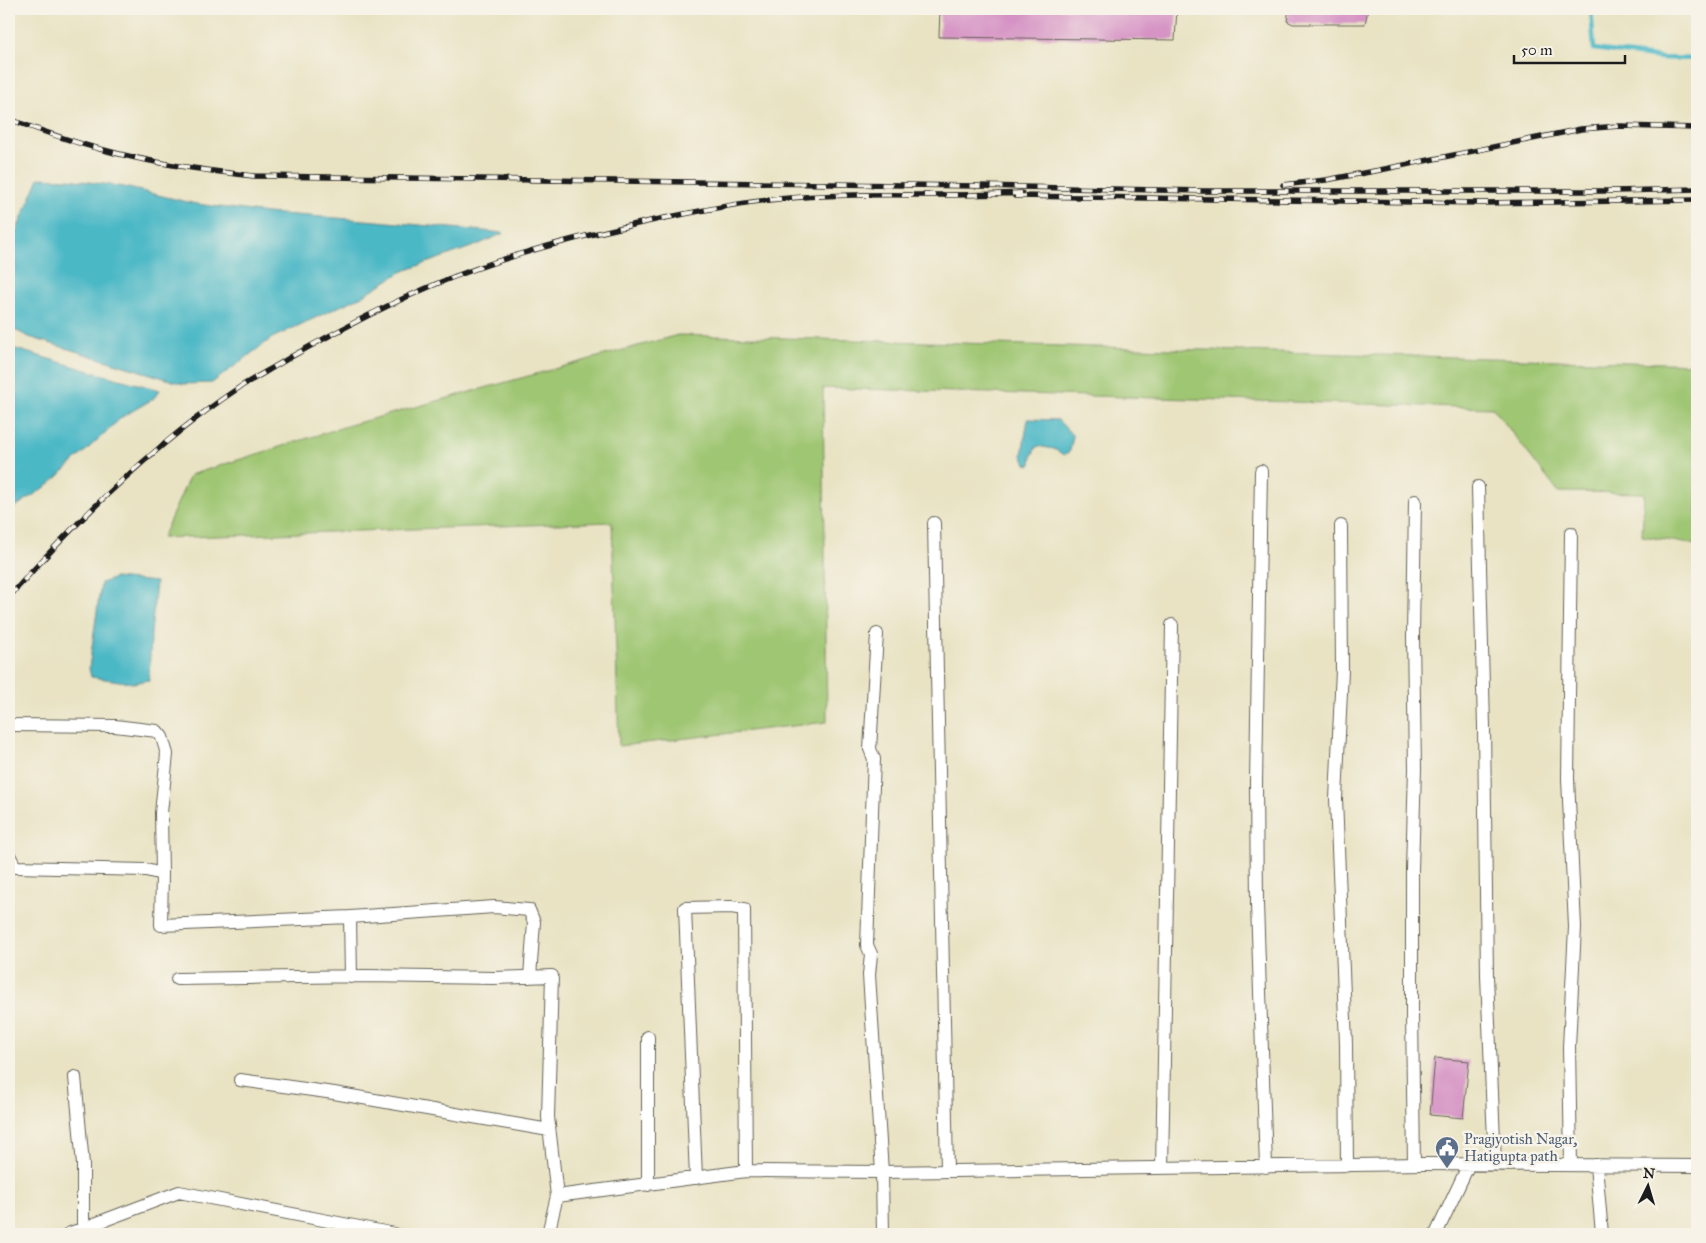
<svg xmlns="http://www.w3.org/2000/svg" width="1706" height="1243" viewBox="0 0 1706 1243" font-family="'IM FELL Great Primer',serif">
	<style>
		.green { fill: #9fc672; stroke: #5e7147 }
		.water { fill: #4bb8c6; stroke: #346a71 }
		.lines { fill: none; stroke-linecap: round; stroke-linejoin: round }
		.stream { stroke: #4bb8c6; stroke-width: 4.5 }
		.building { fill: #d592c4 }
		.street-casing { stroke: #646257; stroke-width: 14 }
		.street { stroke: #fff; stroke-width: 12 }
		.rail-casing { stroke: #1c1c1c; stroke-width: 5.5 }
		.rail { stroke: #f7f3e8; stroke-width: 4; stroke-dasharray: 11; stroke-linecap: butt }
		.labels { text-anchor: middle; stroke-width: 5; stroke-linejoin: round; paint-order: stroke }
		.service-label { font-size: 15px; fill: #4e5e75; stroke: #f7f3e8; text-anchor: start }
	</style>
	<rect width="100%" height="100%" fill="#f7f3e8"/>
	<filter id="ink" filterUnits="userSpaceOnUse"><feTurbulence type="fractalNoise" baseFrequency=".02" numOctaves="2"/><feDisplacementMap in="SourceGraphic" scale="10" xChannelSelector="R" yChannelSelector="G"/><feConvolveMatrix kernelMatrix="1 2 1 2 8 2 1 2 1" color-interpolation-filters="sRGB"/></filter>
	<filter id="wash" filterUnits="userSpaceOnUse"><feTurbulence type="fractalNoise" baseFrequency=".0096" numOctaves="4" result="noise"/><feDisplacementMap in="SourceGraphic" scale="20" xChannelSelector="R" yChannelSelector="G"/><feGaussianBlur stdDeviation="1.12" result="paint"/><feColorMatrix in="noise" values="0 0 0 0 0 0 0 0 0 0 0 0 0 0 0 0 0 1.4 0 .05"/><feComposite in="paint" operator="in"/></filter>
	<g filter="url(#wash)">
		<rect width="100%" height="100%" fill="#e9e3c4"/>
		<path class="green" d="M678 335 1697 364V545L1642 536 1644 493 1558 492 1493 408 823 388 827 722 619 746 612 522 162 538 190 475 350 425Z"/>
		<path class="water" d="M39 178 69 179 124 187 196 204 267 213 377 221 504 233 477 245 401 272 362 296 272 338 212 383 183 384 29 337 9 327V248Z
			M9 347 93 372 160 390 153 399 122 417 50 484 9 511Z
			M1028 419 1058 420 1073 436 1070 451 1064 455 1054 449 1037 446 1032 455 1031 465 1026 464 1022 455Z
			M115 578 156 582 151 633 149 680 133 683 91 677 89 668 101 583Z"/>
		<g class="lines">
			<path class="stream" d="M1591 9 1594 49 1661 58 1697 59"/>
		</g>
		<g id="blocks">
			<path class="building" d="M940 9H1177L1175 40 939 37Z
				M1289 9H1368L1365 24H1293L1287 21Z
				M1435 1058 1469 1061 1463 1118 1430 1115Z"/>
		</g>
	</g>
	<g filter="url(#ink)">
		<use href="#blocks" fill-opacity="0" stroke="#646257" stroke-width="1"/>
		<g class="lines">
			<g class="street-casing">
				<path id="street" d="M1261 471 1256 783 1257 904 1266 1167
					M1478 487 1484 726 1487 976 1495 1164
					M934 523 947 1171
					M1341 526 1342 670 1336 799 1346 1044 1347 1166
					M1571 533 1568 779 1575 927 1569 1047 1571 1165
					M877 634 870 749 874 759 867 945 871 954 869 975 882 1172 883 1234
					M9 725 115 726 157 731 162 737 167 754 161 813 162 874
					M9 855 15 867 146 870 162 874 161 925 350 917 351 977
					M350 917 494 907 529 910 534 922 530 977
					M177 979 366 976 494 978 552 976 548 1117 557 1196
					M648 1037V1185
					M75 1077 83 1165V1228
					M240 1080 334 1093 549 1130
					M1414 1164 1412 1014V869L1415 769 1413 636 1415 501
					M1596 1165 1602 1234
					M1162 1168 1172 625
					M696 1178 685 908 731 907 744 909 746 1171
					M68 1234 179 1192 395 1234
					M548 1234 557 1196 746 1171 882 1172 1423 1164 1697 1166
					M1436 1234 1469 1164"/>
			</g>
			<use href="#street" class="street"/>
			<g class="rail-casing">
				<path id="rail" d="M9 119C39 130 69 141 100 149 150 163 202 170 254 176L979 186 1203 191H1615L1697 189
					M1283 185 1326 180 1380 170 1581 129 1620 126 1697 128
					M1015 196 1483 203 1697 200
					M9 597C77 520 154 444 240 387 256 377 273 368 289 358 337 331 386 305 436 284 506 255 581 236 655 220 695 212 736 203 778 199 859 191 941 198 1022 193"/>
			</g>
			<use href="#rail" class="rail"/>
		</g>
	</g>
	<defs>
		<g id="civic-pin" transform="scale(1.25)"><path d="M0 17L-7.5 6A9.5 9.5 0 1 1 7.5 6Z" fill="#5c6f8a" stroke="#f7f3e8"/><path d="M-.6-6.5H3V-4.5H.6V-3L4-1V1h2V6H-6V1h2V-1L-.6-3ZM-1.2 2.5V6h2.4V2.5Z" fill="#fff"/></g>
	</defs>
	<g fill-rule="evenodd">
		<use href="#civic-pin" x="1447" y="1148"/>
	</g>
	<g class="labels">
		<g class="service-label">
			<text x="1464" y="1144">Pragjyotish Nagar,<tspan x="1464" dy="17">Hatigupta path</tspan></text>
		</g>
	</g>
	<rect width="1706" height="1243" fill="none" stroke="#f7f3e8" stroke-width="30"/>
	<g transform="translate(1648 1186) rotate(5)" stroke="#f7f3e8" stroke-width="4" paint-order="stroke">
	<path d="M0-4L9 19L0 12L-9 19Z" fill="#1c1c1c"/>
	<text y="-8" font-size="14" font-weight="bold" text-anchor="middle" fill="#1c1c1c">N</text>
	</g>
	<path d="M1514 55v8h111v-8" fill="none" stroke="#1c1c1c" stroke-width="2.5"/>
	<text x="1521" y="55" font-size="15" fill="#1c1c1c" stroke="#f7f3e8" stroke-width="4" paint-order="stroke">50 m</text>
</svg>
